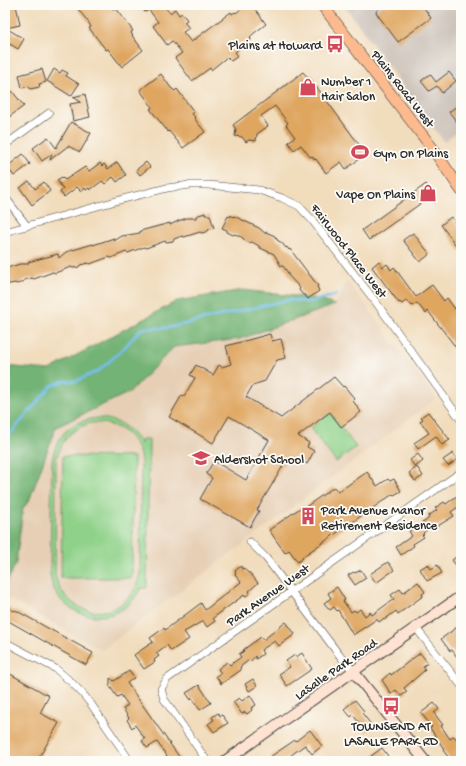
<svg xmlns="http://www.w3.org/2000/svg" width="466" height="766" viewBox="0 0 466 766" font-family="'Gochi Hand',sans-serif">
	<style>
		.built { fill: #e6cfb5 }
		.industrial { fill: #ccc2b9 }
		.green { fill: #8fd189; stroke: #5d7e5a; fill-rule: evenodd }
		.forest { fill: #73b375; stroke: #4f6f50 }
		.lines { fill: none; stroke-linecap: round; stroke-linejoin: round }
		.stream { stroke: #75c0ef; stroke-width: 2.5 }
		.building { fill: #dfa661 }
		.street-casing { stroke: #494641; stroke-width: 8 }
		.secondary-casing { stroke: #494641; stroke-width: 12 }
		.primary-casing { stroke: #494641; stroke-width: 12 }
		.street { stroke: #fff; stroke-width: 7 }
		.secondary { stroke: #fee3d2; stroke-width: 10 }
		.primary { stroke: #fcba8e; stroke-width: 11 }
		.labels { text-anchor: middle; stroke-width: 3.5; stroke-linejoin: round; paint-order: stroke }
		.poi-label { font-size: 13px; fill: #2b2b2b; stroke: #fdfcf7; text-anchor: start }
		.street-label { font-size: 13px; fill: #2b2b2b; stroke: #fdfcf7 }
	</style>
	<rect width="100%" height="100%" fill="#fdfcf7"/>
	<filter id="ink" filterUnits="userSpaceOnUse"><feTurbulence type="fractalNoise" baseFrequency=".025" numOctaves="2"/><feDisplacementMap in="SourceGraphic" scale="8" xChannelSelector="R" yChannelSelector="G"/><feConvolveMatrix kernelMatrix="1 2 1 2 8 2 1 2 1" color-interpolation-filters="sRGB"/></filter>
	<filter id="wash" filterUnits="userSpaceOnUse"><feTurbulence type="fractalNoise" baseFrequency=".012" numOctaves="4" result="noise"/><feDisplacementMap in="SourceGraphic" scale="16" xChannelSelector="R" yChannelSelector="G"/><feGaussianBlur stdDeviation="0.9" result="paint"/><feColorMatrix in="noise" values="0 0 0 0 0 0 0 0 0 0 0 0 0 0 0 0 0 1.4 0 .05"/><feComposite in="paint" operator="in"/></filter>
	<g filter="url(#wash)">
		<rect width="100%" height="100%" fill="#f1dcbc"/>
		<path class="built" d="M347 281 436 398 318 488 102 650 5 597V585L16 563 23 508 29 501 56 427 130 392 174 347 240 339 335 305Z"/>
		<path class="industrial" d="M344 5H461V128L444 142Z"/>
		<path class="green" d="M330 413 356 447 336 462 310 428Z
			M98 418C118 419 131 428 141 444L142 439H149L147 588H141C137 594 134 600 128 605 105 625 67 617 54 589 52 585 51 579 50 574L52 461C56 435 72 420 98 418ZM91 423C116 421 137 435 141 460L140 573C138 583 135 591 128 598 102 625 62 609 55 574L56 461C61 441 70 429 91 423Z
			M63 456 134 457 132 578H61Z"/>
		<path class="forest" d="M243 290 312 298 335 305 240 339 174 347 130 392 56 427 29 501 23 508 16 563 5 585V366L49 370 177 301Z"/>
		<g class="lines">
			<path class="stream" d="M5 440 51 386 63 381H76L98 371 119 353 142 328H167L287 300 310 302 336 295"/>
		</g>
		<g id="blocks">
			<path class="building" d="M5 5H16L20 25 6 28 24 39 18 49 10 44 5 54Z
				M83 5H110L113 9 116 8 133 31 131 32 133 37 143 50 122 67 108 49 106 50 89 28 91 27 89 23 78 9Z
				M139 5H163L170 13 175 9 179 15 182 13 187 20 184 22 189 28 183 32 191 42 231 12 232 14 235 12 236 13 246 5H252L266 24 253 34 250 37 251 40 235 52 238 56 231 61 227 57 211 70 210 68 192 81 175 58 182 53 172 41 167 45 153 26 158 22 149 10 145 12Z
				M383 5H422L431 18 398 42 377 14 376 12 378 9Z
				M42 69 46 82 39 84 40 87 30 89 29 86 22 88 19 75Z
				M54 69 60 73 62 70 68 73 66 76 79 84 71 96 47 81Z
				M303 72 309 79 310 78 366 154 346 169 341 162 326 173 316 159 315 160 312 156 310 157 301 145 294 150 288 142 295 137 286 125 288 123 275 106 261 116 268 126 257 134 256 141 249 140 246 142 242 137 235 136 236 129 233 125Z
				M449 72 456 81 442 93 437 86 429 91 421 81 430 74 436 82Z
				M161 74 171 88 175 91 177 89 194 112 192 114 195 117 194 118 205 132 183 148 169 131 168 132 150 109 152 108 150 104 140 90Z
				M12 91 24 106 9 117 5 112V96Z
				M85 94 90 117 73 121 70 104 81 102 73 97Z
				M458 105 461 109V127L449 112Z
				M71 122 91 133 80 152 68 146 50 160 52 154 42 161 33 148 48 137 56 148Z
				M23 154 30 164 14 176 7 167Z
				M117 162 126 175 117 182 113 177 105 184 102 181 90 190 89 188 86 190 85 188 81 191 77 187 64 197 60 192 63 189 57 180 62 177 65 180 85 167 89 171 100 163 102 166 104 164 108 169Z
				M146 162 150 167 140 175 136 170Z
				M29 181 35 189 44 182 50 191 32 205 20 188Z
				M426 184 434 194 369 240 362 230Z
				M205 213V215H210L214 228 209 229 208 231 202 233 200 232 184 237 182 236 174 239 173 241 167 242 165 241 146 248 144 247 128 253 126 252 111 258 109 257 90 264 88 263 80 265 79 267 73 268 71 267 55 273 53 272 34 279 32 278 24 280 23 282 17 284 15 283 5 285V270L10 267 20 264H28V262L58 254 59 258 66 252 93 244V245L114 238V241L122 236 140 233V231L170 223V225L178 221 187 218H196V216Z
				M231 215 233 217 234 216 259 228 266 234V232L275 236V237L277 239V240L282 243 286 248 287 247 289 250 290 249 318 286H317L319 291 308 299 305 295H303L299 290 300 288 288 275V273L283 266H281L274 254 260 248 259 246 252 242 250 243 244 240 243 238 235 234 233 235 227 232V230L222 228 228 216 230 217Z
				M451 217 461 230V252L441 225Z
				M413 233 430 254 420 262 403 240Z
				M379 261 383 267 387 264 391 270 394 267 416 297 432 285 444 301 447 298 455 309 461 304V354L428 311 426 314 417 303 412 306 407 300 402 304 400 302 399 303 372 267Z
				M270 334 272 341 281 339 286 358 277 360 265 381 253 385 246 397 281 418 334 377 343 387 344 386 355 399 353 401 361 412 341 427 330 412 298 436 309 443 307 447 314 451 307 464 300 460 297 464 287 459 257 510 259 511 250 527 200 499 212 478 206 474 214 461 246 480 269 440 229 416 213 443 169 417 182 395 184 396 195 378 190 375 196 365 213 375 219 365 222 367 231 364 226 346Z
				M428 412 450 440 442 445 436 436 418 449 414 443 429 433 420 421 423 419 421 417Z
				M453 453 457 460 448 466 443 460Z
				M418 454 423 461 415 467 410 460Z
				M417 467 423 476 415 481 409 473Z
				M367 472 377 486 388 479 390 481 394 479 401 491 394 495 393 494 302 557 303 558 298 562 289 550 285 553 269 530 303 506 304 508 334 487 338 492Z
				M461 493V505L451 512 454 516 436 527 433 525 423 533 424 534 422 535 424 537 413 544 414 546 401 555 396 547 412 536 409 531 427 520 429 517 428 516 437 510 435 508 444 502 446 504Z
				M461 553V573L452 560Z
				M388 562 394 570 376 583 370 574Z
				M428 564 431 569 437 565 442 573 427 581 420 569Z
				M241 566 242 569 244 568 248 573H250L258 583 249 591 250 593 245 597 244 595 213 618 215 621 207 627 203 621 184 632 189 639 171 651 167 645 156 653 159 656 154 660 155 662 144 669 134 655 153 642 150 638 164 628 165 630 201 603 205 610 241 582 235 575 236 573 235 571Z
				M361 570 366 578 355 585 348 575 354 572 355 573Z
				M418 582 425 592 422 594 423 596 398 614 396 611 384 620 383 619 379 622 377 619 353 635 338 610 337 611 334 607 330 610 324 603 331 598 328 593 337 587 345 600 343 601 351 612 354 610 356 612 360 609 365 616 370 612 372 615 394 599 391 595 400 589 403 593Z
				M5 606 14 611 15 610 93 653 86 665 5 619Z
				M286 622 295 634 279 646 275 641 261 650 263 654 256 659 255 656 251 661 249 660 240 667 241 670 221 684 216 676 221 673 218 669 227 662 230 665 241 657 239 654 244 651 243 650 261 637 263 640Z
				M461 624V654L457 657 452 650 450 651 441 639Z
				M302 653 312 669 287 686 279 674 290 667 286 661 295 655 296 657Z
				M420 653 428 663 423 666 425 670 404 688 407 692 401 696 396 690 391 694 382 680 390 673 391 675Z
				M5 671 49 696 40 713 59 723 37 761H5Z
				M129 671 134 678 127 683 180 758 176 761H159L167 756 157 742 147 748 142 741 145 739 135 725 132 728 127 720 129 718 123 709 128 705 121 695 117 697 109 685 110 684V678L114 681Z
				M253 679 257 686 249 691 245 684Z
				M199 685 211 703 200 710 192 698 191 700 186 693Z
				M250 695 256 705 251 708 252 710 247 714 245 712 242 714 233 702 239 698 242 701Z
				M355 700 364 711 362 713 373 727 366 732 353 715 351 717 344 709Z
				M434 703 439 709 434 713 443 725 441 726 450 739 454 736 461 746V761H451L443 750 444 749 430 728 432 727 421 713Z
				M218 713 220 716 222 715 228 723 214 732 208 724 214 720 212 717Z
				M310 730 322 746 312 754 305 745 283 761H274L270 757 295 740 296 741Z
				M382 748 388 756 387 757 390 761H375L371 756Z"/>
		</g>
	</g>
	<g filter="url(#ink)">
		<use href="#blocks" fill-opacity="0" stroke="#494641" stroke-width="1"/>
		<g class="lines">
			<g class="street-casing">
				<path id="street" d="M5 145 49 113
					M5 197 27 226
					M5 232 123 199 167 188 190 185H208L259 190 282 198 299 206 312 220 375 301 461 420
					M250 542 266 558 340 656 353 671
					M416 628 461 685
					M5 642 56 669 70 681 82 693 91 704 130 761
					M207 761 164 699 161 689 167 679 461 472"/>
			</g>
			<g class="secondary-casing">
				<path id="secondary" d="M353 671 425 761
					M225 761 461 596"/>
			</g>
			<g class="primary-casing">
				<path id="primary" d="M322 5 433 149 461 190"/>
			</g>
			<use href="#street" class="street"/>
			<use href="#secondary" class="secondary"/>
			<use href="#primary" class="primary"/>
		</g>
	</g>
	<defs>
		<g id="bus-bare" transform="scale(1.38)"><path d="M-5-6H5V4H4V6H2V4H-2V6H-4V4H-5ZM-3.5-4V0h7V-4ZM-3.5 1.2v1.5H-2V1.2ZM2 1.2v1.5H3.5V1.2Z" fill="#d1495b" stroke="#fdfcf7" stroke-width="2.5" paint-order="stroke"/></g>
		<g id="shop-bare" transform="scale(1.38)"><path d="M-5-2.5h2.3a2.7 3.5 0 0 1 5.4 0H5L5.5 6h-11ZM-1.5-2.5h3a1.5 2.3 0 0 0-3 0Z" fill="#d1495b" stroke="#fdfcf7" stroke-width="2.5" paint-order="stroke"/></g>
		<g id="stadium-bare" transform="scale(1.38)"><path d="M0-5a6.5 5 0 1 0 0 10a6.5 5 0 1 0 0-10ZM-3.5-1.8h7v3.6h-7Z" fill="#d1495b" stroke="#fdfcf7" stroke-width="2.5" paint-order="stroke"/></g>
		<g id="school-bare" transform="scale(1.38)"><path d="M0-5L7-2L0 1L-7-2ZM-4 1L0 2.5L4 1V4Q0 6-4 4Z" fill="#d1495b" stroke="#fdfcf7" stroke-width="2.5" paint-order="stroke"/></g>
		<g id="building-bare" transform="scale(1.38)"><path d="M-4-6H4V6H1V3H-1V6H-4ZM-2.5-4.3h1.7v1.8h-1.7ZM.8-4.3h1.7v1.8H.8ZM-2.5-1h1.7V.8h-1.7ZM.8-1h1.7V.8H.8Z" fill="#d1495b" stroke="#fdfcf7" stroke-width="2.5" paint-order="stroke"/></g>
	</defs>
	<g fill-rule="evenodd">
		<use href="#bus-bare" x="335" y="44"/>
		<use href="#shop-bare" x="308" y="87"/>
		<use href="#stadium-bare" x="360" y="152"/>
		<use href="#shop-bare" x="428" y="193"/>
		<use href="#school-bare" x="201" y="458"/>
		<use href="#building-bare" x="308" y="516"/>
		<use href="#bus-bare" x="391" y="706"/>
	</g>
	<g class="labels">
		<g class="poi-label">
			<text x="322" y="49" text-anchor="end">Plains at Howard</text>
			<text x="321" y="85">Number 1<tspan x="321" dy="15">Hair Salon</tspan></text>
			<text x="373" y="157">Gym On Plains</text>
			<text x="415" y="198" text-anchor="end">Vape On Plains</text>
			<text x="214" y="463">Aldershot School</text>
			<text x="321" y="514">Park Avenue Manor<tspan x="321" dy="15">Retirement Residence</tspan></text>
			<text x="391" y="730" text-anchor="middle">TOWNSEND AT<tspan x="391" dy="15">LASALLE PARK RD</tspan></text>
		</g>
		<g class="street-label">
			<text transform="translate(404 88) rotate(52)" y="5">Plains Road West</text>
			<text transform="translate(350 250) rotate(52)" y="5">Fairwood Place West</text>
			<text transform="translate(267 594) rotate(-35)" y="5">Park Avenue West</text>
			<text transform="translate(335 668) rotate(-35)" y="5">LaSalle Park Road</text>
		</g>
	</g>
	<rect width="466" height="766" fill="none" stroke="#fdfcf7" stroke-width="20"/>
</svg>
